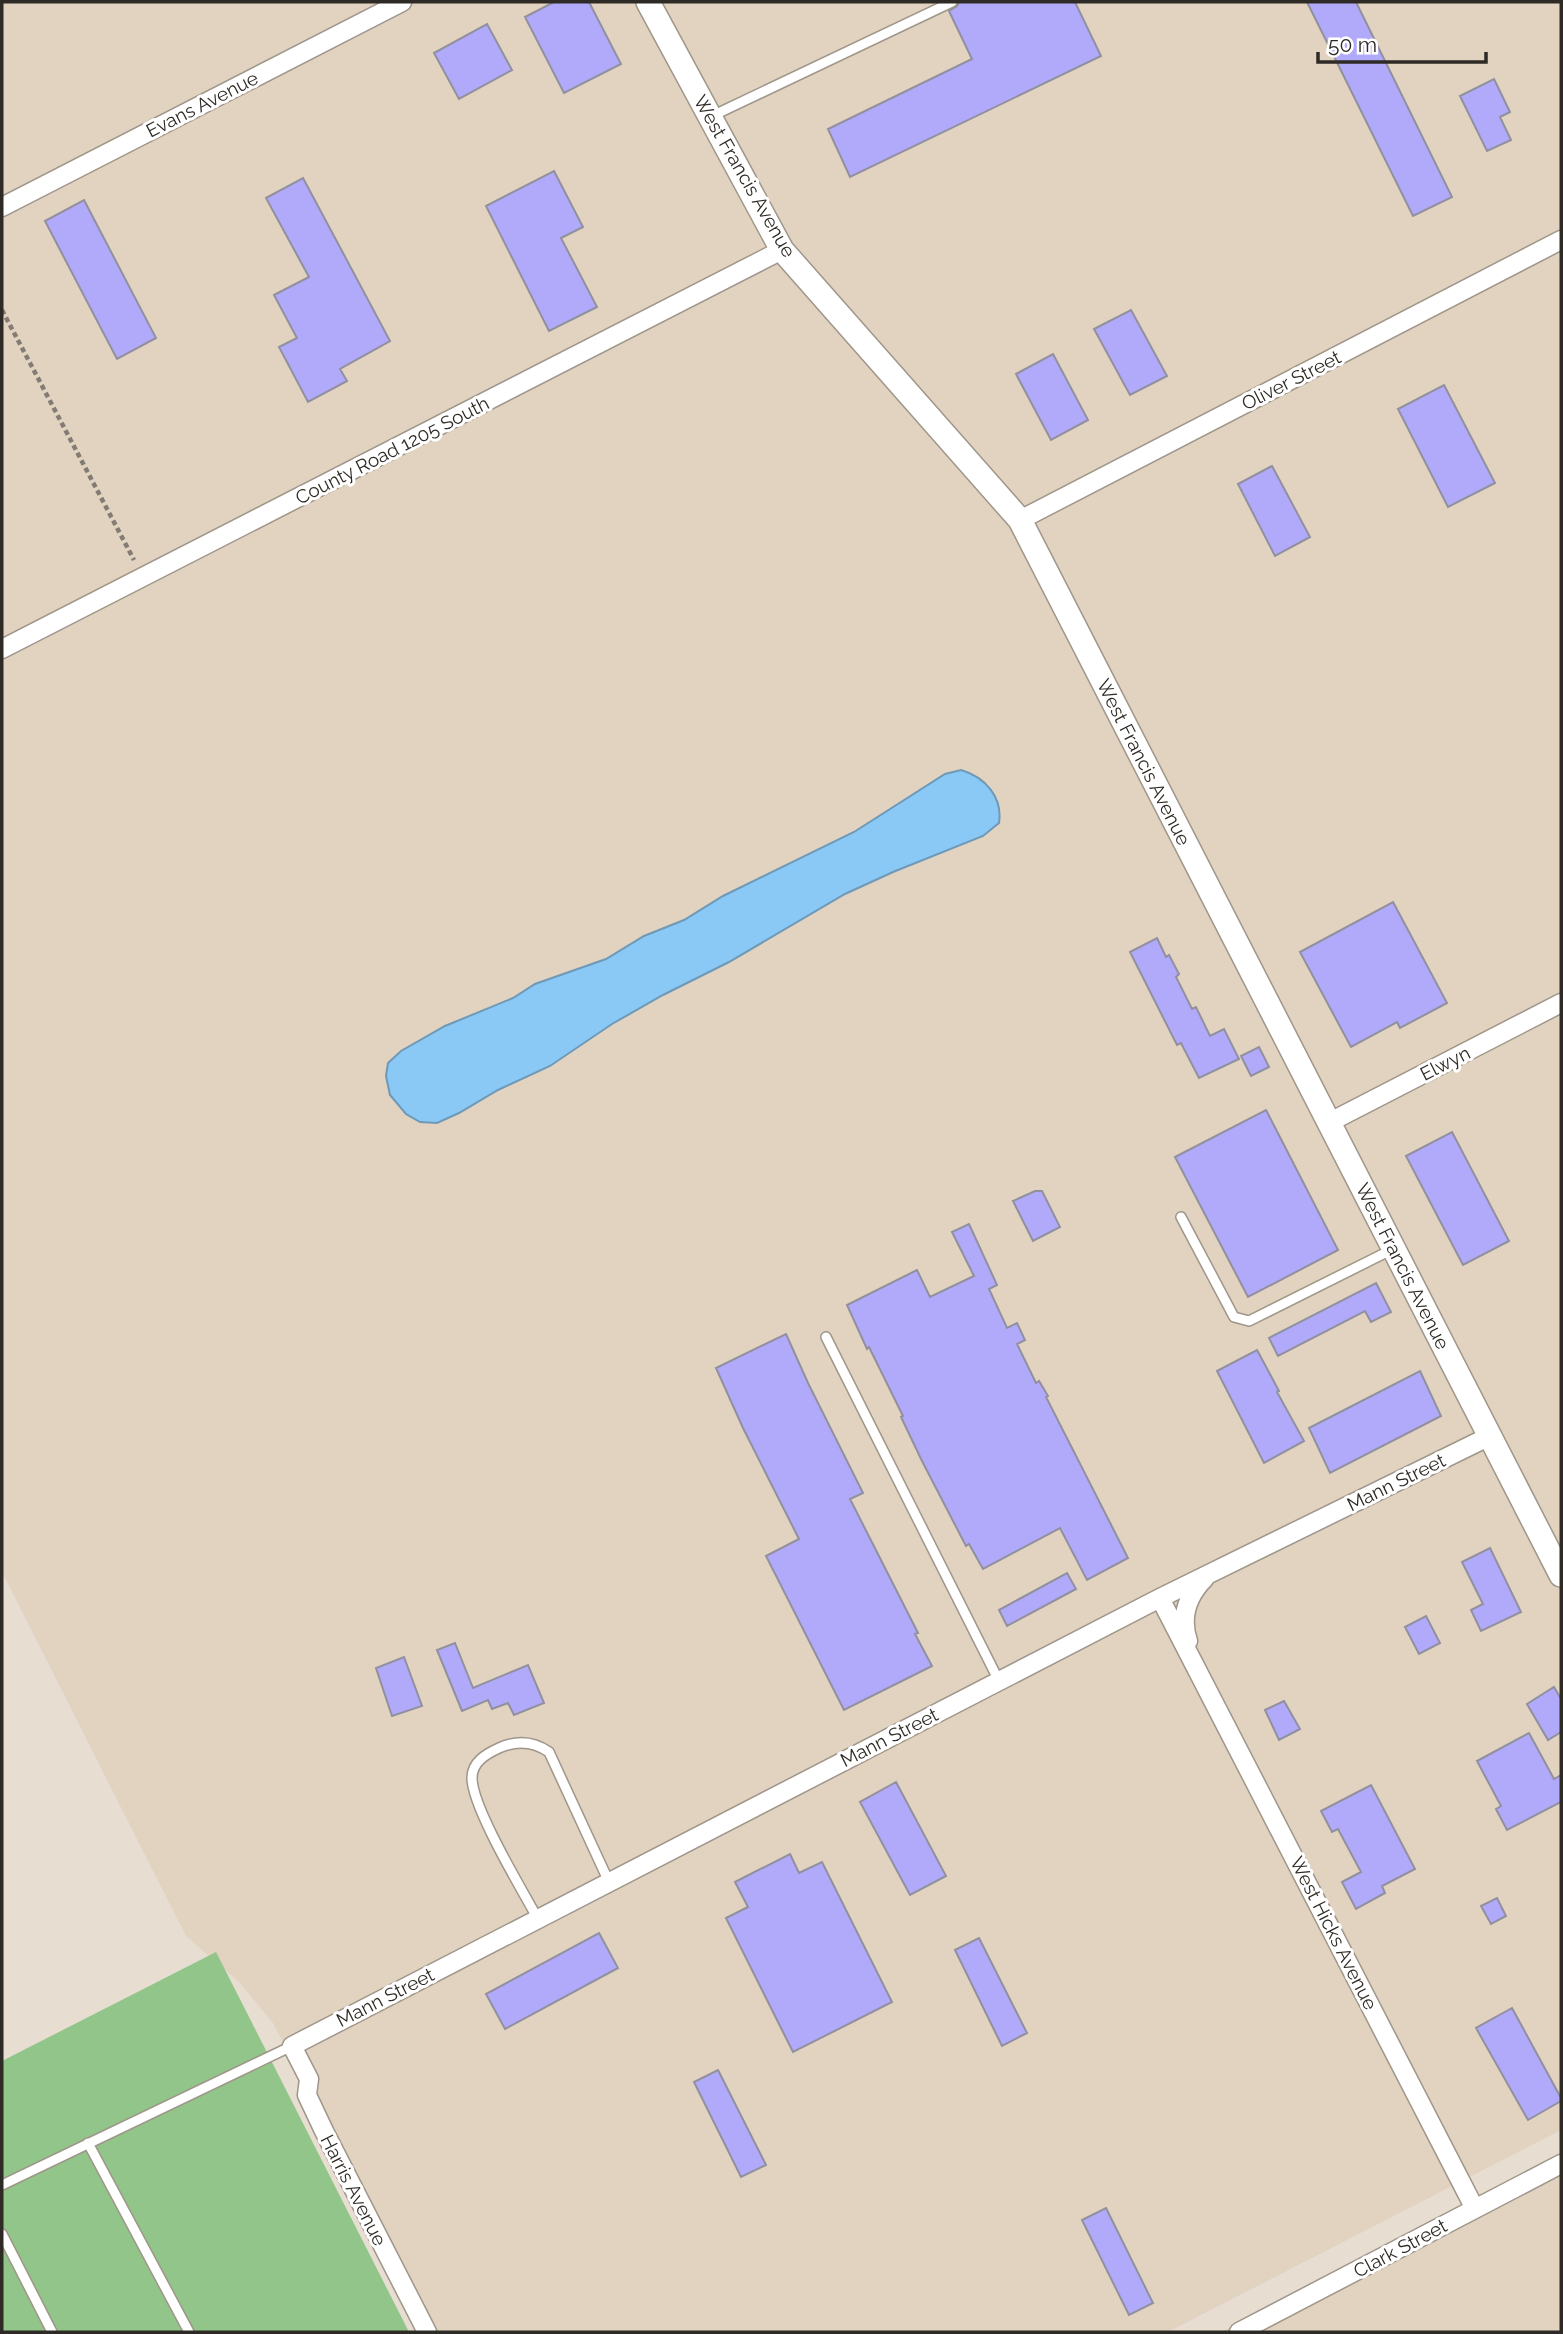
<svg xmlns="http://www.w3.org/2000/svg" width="1563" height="2334" viewBox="0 0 1563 2334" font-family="Raleway,sans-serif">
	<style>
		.built { fill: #e2d2c0 }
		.green { fill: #91c58a }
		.water { fill: #8ac9f5; stroke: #6e99b7; stroke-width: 2 }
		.building { fill: #b1aafa; stroke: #91909e; stroke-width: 2 }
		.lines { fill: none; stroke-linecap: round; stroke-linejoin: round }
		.service-casing { stroke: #9f968a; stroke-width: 12 }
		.minor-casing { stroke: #9f968a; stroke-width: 21 }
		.tertiary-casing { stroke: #9f968a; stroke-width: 26 }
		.path { stroke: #837c74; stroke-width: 4.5; stroke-dasharray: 5 3.5; stroke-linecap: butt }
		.service { stroke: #fff; stroke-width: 9 }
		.minor { stroke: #fff; stroke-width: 18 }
		.tertiary { stroke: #fff; stroke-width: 23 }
		.labels { text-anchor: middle; stroke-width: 6; stroke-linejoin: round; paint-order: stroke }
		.street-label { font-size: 19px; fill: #2e2a25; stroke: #fff }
	</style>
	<rect width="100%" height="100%" fill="#e7ddd1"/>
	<path class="built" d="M2 2H1561V2130L1168 2332H433L273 2023 239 1982 186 1936 2 1572Z
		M1561 2157V2332H1221Z"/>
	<path class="green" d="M216 1952 409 2332H2V2061Z"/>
	<path class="water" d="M961 770C985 777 1003 797 999 823L983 836 893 872 845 894 729 962 663 995 612 1024 550 1066 498 1090 459 1113 437 1123 420 1122 406 1114 390 1095 386 1076 388 1063 401 1051 445 1026 513 998 535 984 606 959 644 936 684 920 723 896 854 832 945 774Z"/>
	<path class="building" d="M554 2H589L621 64 564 93 525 17Z
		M959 2H1075L1101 56 850 177 828 129 972 59 949 11 957 6Z
		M1307 2H1356L1452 197 1413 216Z
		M487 24 512 70 459 99 434 53Z
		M1494 79 1510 112 1500 117 1511 140 1487 151 1460 96Z
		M554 171 583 227 561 238 597 307 549 331 486 206Z
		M303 178 390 341 340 369 347 381 308 402 279 347 297 338 274 295 309 277 266 198Z
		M84 200 156 338 117 359 45 221Z
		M1131 310 1167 376 1130 395 1094 329Z
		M1053 354 1088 420 1051 440 1016 374Z
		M1444 385 1495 483 1448 507 1398 409Z
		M1272 466 1310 537 1275 556 1238 484Z
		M1393 902 1447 1003 1400 1028 1397 1022 1351 1047 1300 952Z
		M1157 938 1166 957 1169 955 1179 974 1176 977 1192 1009 1196 1007 1210 1036 1224 1029 1239 1059 1199 1078 1181 1043 1177 1045 1130 952Z
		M1259 1047 1269 1067 1251 1076 1241 1056Z
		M1266 1110 1338 1250 1248 1297 1175 1157Z
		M1452 1132 1509 1241 1463 1265 1406 1156Z
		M1035 1191H1042L1060 1227 1033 1241 1013 1201Z
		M969 1224 997 1285 989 1289 1007 1328 1017 1323 1025 1340 1017 1344 1036 1383 1039 1381 1048 1396 1046 1397 1128 1558 1087 1580 1060 1528 983 1569 969 1544 966 1546 922 1461 901 1417 903 1416 869 1347 867 1349 847 1305 917 1270 930 1297 974 1276 952 1232Z
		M1376 1283 1391 1312 1371 1322 1365 1311 1278 1356 1269 1338Z
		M786 1334 808 1383 863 1493 850 1499 918 1633 915 1634 932 1666 844 1710 766 1556 799 1539 743 1428 716 1368Z
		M1257 1350 1279 1391 1277 1392 1304 1441 1264 1463 1217 1371Z
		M1420 1371 1441 1416 1330 1473 1309 1428Z
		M1490 1548 1521 1612 1481 1631 1471 1610 1483 1604 1462 1562Z
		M1067 1573 1076 1589 1007 1626 999 1610Z
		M1426 1616 1440 1643 1419 1654 1405 1627Z
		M455 1643 473 1688 528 1665 544 1703 514 1715 508 1703 492 1709 488 1700 462 1711 437 1650Z
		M404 1657 422 1706 392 1716 376 1668Z
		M1554 1687 1561 1699V1732L1548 1740 1527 1704Z
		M1284 1701 1300 1729 1279 1740 1265 1710Z
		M1529 1733 1554 1779 1561 1775V1802L1507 1830 1496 1809 1501 1806 1477 1761Z
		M896 1782 946 1876 910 1895 860 1802Z
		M1371 1785 1415 1869 1382 1886 1385 1893 1356 1909 1342 1882 1361 1872 1338 1829 1332 1832 1321 1811Z
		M790 1854 799 1873 822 1862 892 2002 793 2052 726 1918 748 1907 735 1882Z
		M1497 1898 1506 1916 1491 1924 1481 1906Z
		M599 1933 618 1968 505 2029 486 1994Z
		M979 1938 1027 2033 1002 2046 955 1950Z
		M1512 2008 1561 2098V2101L1528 2120 1476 2028Z
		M718 2070 766 2165 741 2177 694 2082Z
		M1106 2208 1153 2303 1129 2315 1082 2220Z"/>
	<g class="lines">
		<g class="service-casing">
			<path id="service" d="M712 116 952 2
				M1181 1217 1234 1317 1249 1321 1393 1249
				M826 1337 999 1681
				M538 1919C522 1890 472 1807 472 1778 472 1762 486 1754 499 1748 517 1740 533 1741 549 1752L609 1882
				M88 2143 189 2332
				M2 2185 292 2046
				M2 2234 52 2332"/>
		</g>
		<g class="minor-casing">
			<path id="minor" d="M2 207 402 2
				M1020 520 1561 240
				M2 649 782 250
				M1330 1122 1561 1003
				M1160 1598 1475 2209
				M1188 1641C1180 1617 1187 1596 1205 1578
				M427 2332 324 2131 307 2095 309 2079 292 2046 1160 1598 1490 1436
				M1239 2332 1561 2164"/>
		</g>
		<g class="tertiary-casing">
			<path id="tertiary" d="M648 2 782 250 1020 520 1561 1575"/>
		</g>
		<path class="path" d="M2 310 134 560"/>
		<use href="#service" class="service"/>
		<use href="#minor" class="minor"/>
		<use href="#tertiary" class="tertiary"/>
	</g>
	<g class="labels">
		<g class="street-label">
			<text transform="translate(202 104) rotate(-27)" y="7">Evans Avenue</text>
			<text transform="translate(745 176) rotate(60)" y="7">West Francis Avenue</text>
			<text transform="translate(1291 380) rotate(-27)" y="7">Oliver Street</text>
			<text transform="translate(392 450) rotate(-27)" y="7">County Road 1205 South</text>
			<text transform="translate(1144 762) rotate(63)" y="7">West Francis Avenue</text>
			<text transform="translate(1445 1063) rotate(-27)" y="7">Elwyn</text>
			<text transform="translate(1403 1266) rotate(63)" y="7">West Francis Avenue</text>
			<text transform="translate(1396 1482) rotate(-26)" y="7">Mann Street</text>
			<text transform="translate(889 1737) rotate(-27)" y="7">Mann Street</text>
			<text transform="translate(1334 1933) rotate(63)" y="7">West Hicks Avenue</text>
			<text transform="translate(385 1997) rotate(-27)" y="7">Mann Street</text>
			<text transform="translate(354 2190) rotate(63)" y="7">Harris Avenue</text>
			<text transform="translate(1400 2248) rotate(-28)" y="7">Clark Street</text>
		</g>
	</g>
	<rect width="1563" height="2334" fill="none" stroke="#2e2a25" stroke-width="7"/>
	<path d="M1318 52v10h168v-10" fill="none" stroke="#2e2a25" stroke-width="3.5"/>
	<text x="1328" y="52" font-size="21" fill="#2e2a25" stroke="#ffffff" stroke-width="5" paint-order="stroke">50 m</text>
</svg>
